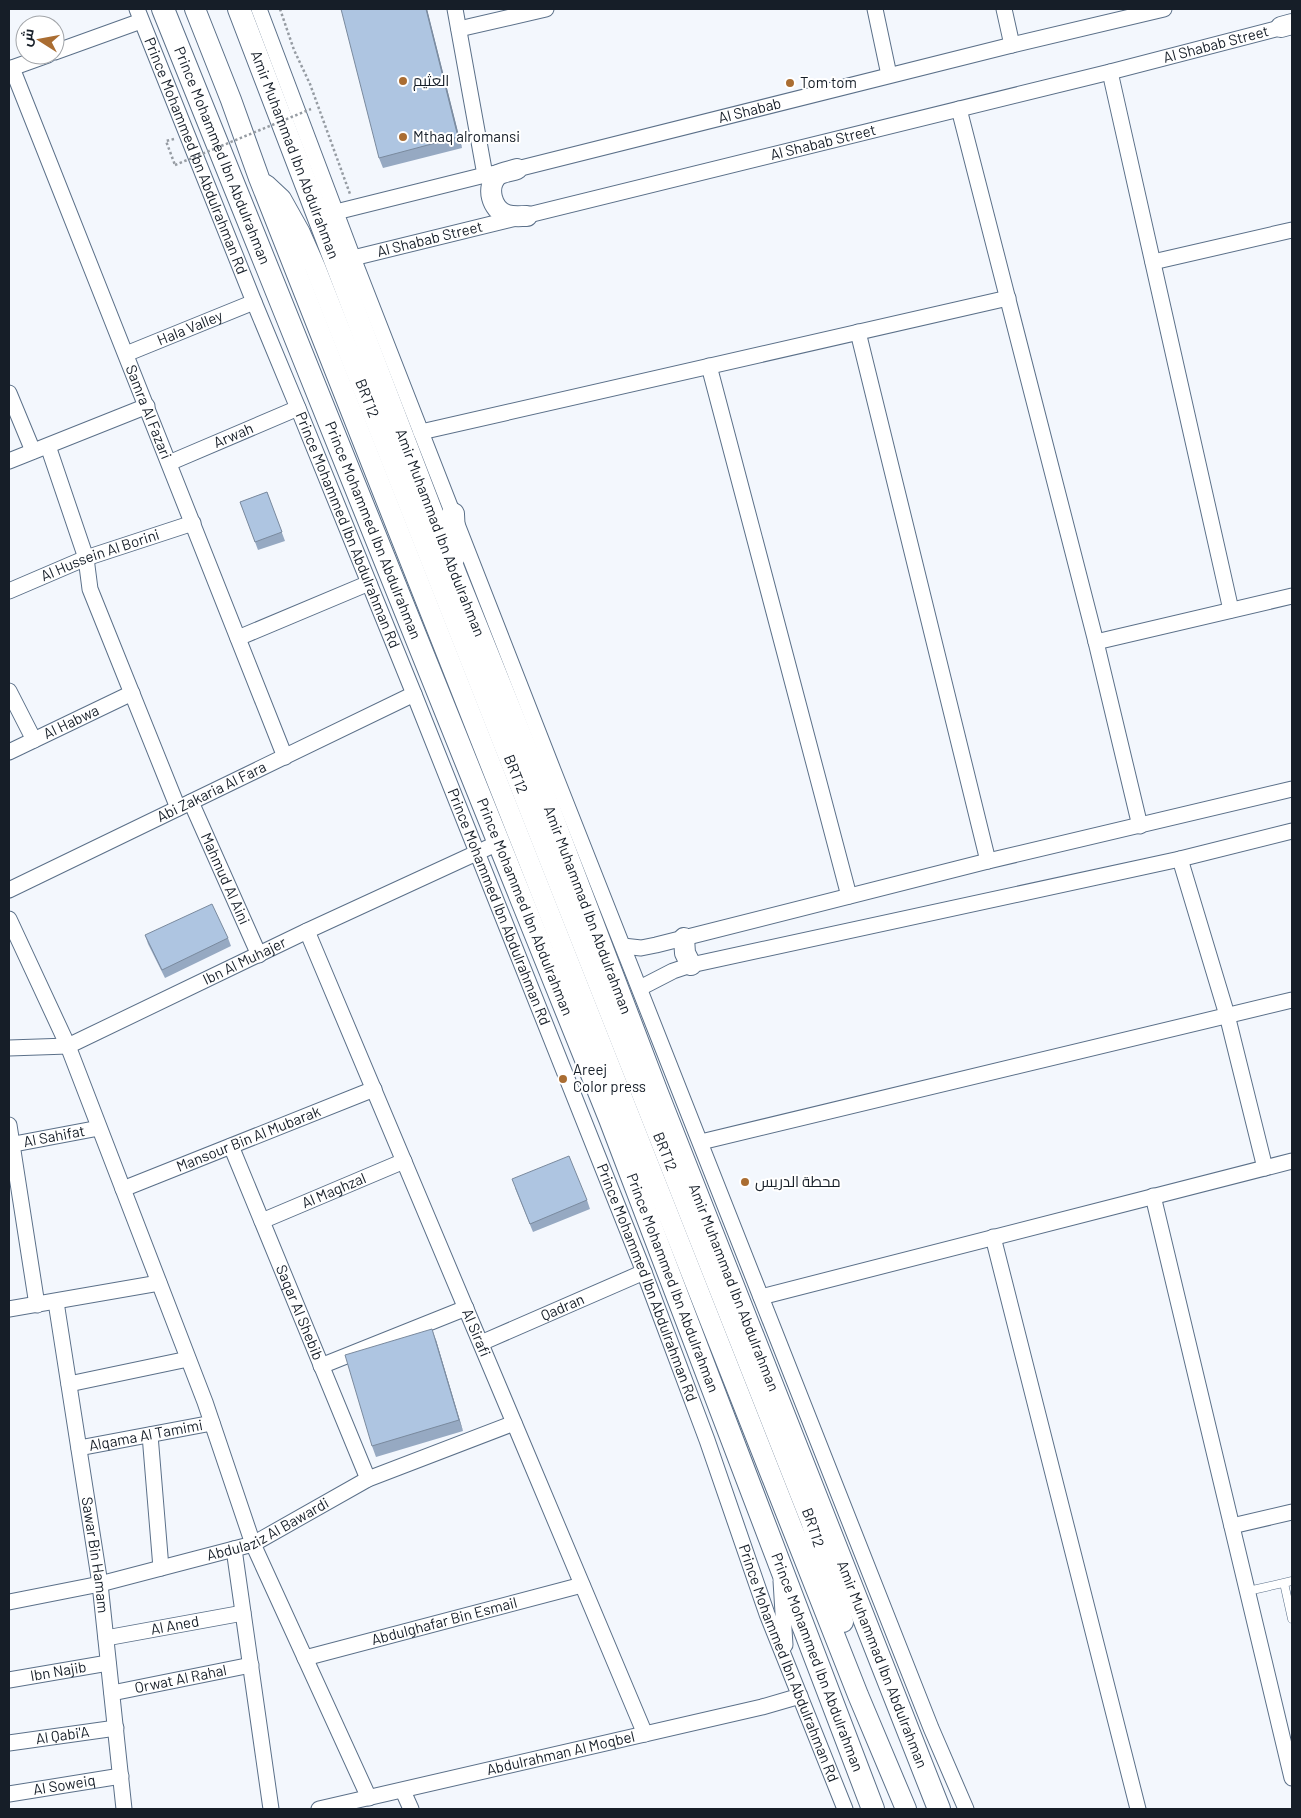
<svg xmlns="http://www.w3.org/2000/svg" width="1301" height="1818" viewBox="0 0 1301 1818" font-family="Barlow,Cairo,sans-serif">
	<style>
		.lines { fill: none; stroke-linecap: round; stroke-linejoin: round }
		.lane-casing { stroke: #5b7089; stroke-width: 9 }
		.street-casing { stroke: #5b7089; stroke-width: 17 }
		.secondary-casing { stroke: #5b7089; stroke-width: 22 }
		.primary-casing { stroke: #5b7089; stroke-width: 24 }
		.path { stroke: #969ca3; stroke-width: 2.5; stroke-dasharray: 2.5 2.5; stroke-linecap: butt }
		.lane { stroke: #fff; stroke-width: 8 }
		.street { stroke: #fff; stroke-width: 15 }
		.secondary { stroke: #fff; stroke-width: 20 }
		.primary { stroke: #fff; stroke-width: 22 }
		.path-bridge { stroke: #969ca3; stroke-width: 2.5; stroke-dasharray: 2.5 2.5; stroke-linecap: butt }
		.wall { fill: #96a9c2 }
		.shaded-wall { fill: #7a8a9e }
		.building { fill: #aec5e1; stroke: #7a8a9e }
		.poi-dot { fill: #aa6d32; stroke: #fff; stroke-width: 2 }
		.labels { text-anchor: middle; stroke-width: 4; stroke-linejoin: round; paint-order: stroke }
		.street-label { font-size: 15px; fill: #161e28; stroke: #fff }
		.poi-label { font-size: 15px; fill: #161e28; stroke: #fff; text-anchor: start }
	</style>
	<rect width="100%" height="100%" fill="#f3f7fd"/>
	<g class="lines">
		<g class="lane-casing">
			<path id="lane" d="M1284 1583 1292 1619
				M1248 1591 1292 1581"/>
		</g>
		<g class="street-casing">
			<g id="street">
				<path id="s1" d="M137 9 254 302 298 408 414 694 644 1272 707 1440 767 1614 845 1809"/>
				<path d="M259 9 353 258 553 770 931 1728 966 1809"/>
				<path d="M455 9 485 175"/>
				<path d="M875 9 889 75"/>
				<path d="M1004 9 1012 45"/>
				<path d="M459 29 546 9"/>
				<path d="M55 52 141 21"/>
				<path id="s2" d="M12 68 285 757"/>
				<path d="M9 69 48 55"/>
				<path d="M1110 72 1231 610"/>
				<path d="M959 109 1096 642 1140 826"/>
				<path id="s3" d="M336 212 485 175 517 169 1012 45 1164 9"/>
				<path id="s4" d="M353 258 1110 72 1291 25"/>
				<path d="M1153 262 1292 230"/>
				<path d="M858 332 988 861"/>
				<path id="s5" d="M126 354 254 302"/>
				<path d="M709 366 849 896"/>
				<path d="M9 393 33 451"/>
				<path d="M421 432 1008 298"/>
				<path d="M48 446 86 558 90 589 178 808"/>
				<path d="M9 461 147 406"/>
				<path id="s6" d="M169 463 298 408"/>
				<path id="s7" d="M9 591 86 558 193 523"/>
				<path d="M238 638 369 583"/>
				<path d="M1096 642 1292 596"/>
				<path d="M9 691 34 740"/>
				<path id="s8" d="M9 752 132 693"/>
				<path id="s9" d="M191 802 259 955"/>
				<path d="M1180 859 1227 1015 1265 1168"/>
				<path id="s10" d="M9 890 414 694"/>
				<path d="M9 919 68 1046 205 1402 253 1544 369 1798"/>
				<path id="s11" d="M307 931 645 1734"/>
				<path d="M623 946 641 948 656 945 988 861 1292 789"/>
				<path d="M640 988 673 971 691 965 1180 859 1292 831"/>
				<path id="s12" d="M9 1048 68 1046 307 931 498 843"/>
				<path d="M9 1125 37 1305"/>
				<path d="M701 1142 1292 1000"/>
				<path id="s13" d="M9 1145 99 1128"/>
				<path id="s14" d="M231 1146 368 1479"/>
				<path id="s15" d="M123 1189 374 1089"/>
				<path d="M1153 1196 1292 1778"/>
				<path id="s16" d="M262 1221 404 1161"/>
				<path d="M993 1237 1138 1809"/>
				<path d="M761 1297 1292 1161"/>
				<path id="s17" d="M56 1302 100 1584 124 1809"/>
				<path d="M9 1309 159 1283"/>
				<path id="s18" d="M481 1343 644 1272"/>
				<path d="M321 1366 466 1308"/>
				<path d="M69 1384 188 1359"/>
				<path d="M150 1435 161 1568"/>
				<path id="s19" d="M79 1448 212 1423"/>
				<path d="M1232 1526 1292 1512"/>
				<path d="M234 1549 271 1809"/>
				<path d="M781 1581 785 1645"/>
				<path id="s20" d="M9 1602 100 1584 253 1544 368 1479 514 1423"/>
				<path id="s21" d="M106 1638 243 1613"/>
				<path id="s22" d="M305 1658 582 1585"/>
				<path id="s23" d="M9 1680 108 1663"/>
				<path id="s24" d="M112 1693 251 1665"/>
				<path id="s25" d="M9 1743 116 1728"/>
				<path d="M403 1791 411 1809"/>
				<path id="s26" d="M9 1794 121 1776"/>
				<path id="s27" d="M319 1809 762 1707 800 1696"/>
			</g>
		</g>
		<g class="secondary-casing">
			<g id="secondary">
				<path d="M195 9 231 100 259 178 858 1695 906 1809"/>
				<path d="M1281 27 1292 24"/>
				<path d="M517 169C512 171 503 172 498 175 485 187 492 210 507 215 513 217 521 216 527 216"/>
				<path id="s28" d="M266 185 281 199 300 233 315 267 811 1521 843 1622"/>
				<path d="M684 938 685 953 691 965"/>
			</g>
		</g>
		<g class="primary-casing">
			<g id="primary">
				<path id="s29" d="M163 9 610 1119 873 1809"/>
				<path id="s30" d="M239 9 456 576 537 777 657 1093 939 1809"/>
				<path d="M453 514 455 555"/>
			</g>
		</g>
		<path class="path" d="M280 9 294 50 310 84 350 194
			M174 139 166 141 175 165"/>
		<use href="#lane" class="lane"/>
		<use href="#street" class="street"/>
		<use href="#secondary" class="secondary"/>
		<use href="#primary" class="primary"/>
		<path class="path-bridge" d="M175 165 311 109"/>
	</g>
	<path class="wall" d="M427 9 462 148 383 168 379 158Z
		M267 492 285 541 258 550 240 502Z
		M145 935 228 938 231 946 165 978 148 944Z
		M515 1188 587 1200 590 1209 533 1232Z
		M436 1340 463 1431 376 1457 372 1446Z"/>
	<path class="shaded-wall" d="M426 9H427L462 148 458 137Z
		M432 1329 436 1340 463 1431 459 1420Z"/>
	<path class="building" d="M341 9H426L458 137 379 158Z
		M267 492 282 532 255 542 240 502Z
		M212 904 228 938 162 970 145 935Z
		M569 1156 587 1200 530 1224 512 1179Z
		M432 1329 459 1420 372 1446 345 1355Z"/>
	<g class="poi-dot">
		<circle cx="403" cy="81" r="5"/>
		<circle cx="790" cy="83" r="5"/>
		<circle cx="403" cy="137" r="5"/>
		<circle cx="563" cy="1079" r="5"/>
		<circle cx="745" cy="1182" r="5"/>
	</g>
	<g class="labels">
		<g class="street-label">
			<text dy="5" stroke="none"><textPath href="#s4" startOffset="889">Al Shabab Street</textPath></text>
			<text dy="5" stroke="none"><textPath href="#s3" startOffset="426">Al Shabab</textPath></text>
			<text dy="5" stroke="none"><textPath href="#s4" startOffset="484">Al Shabab Street</textPath></text>
			<text dy="5" stroke="none"><textPath href="#s30" startOffset="156">Amir Muhammad Ibn Abdulrahman</textPath></text>
			<text dy="5" stroke="none"><textPath href="#s1" startOffset="158">Prince Mohammed Ibn Abdulrahman Rd</textPath></text>
			<text dy="5" stroke="none"><textPath href="#s29" startOffset="158">Prince Mohammed Ibn Abdulrahman</textPath></text>
			<text dy="5" stroke="none"><textPath href="#s4" startOffset="79">Al Shabab Street</textPath></text>
			<text dy="5" stroke="none"><textPath href="#s5" startOffset="69">Hala Valley</textPath></text>
			<text dy="5" stroke="none"><textPath href="#s28" startOffset="238">BRT12</textPath></text>
			<text dy="5" stroke="none"><textPath href="#s2" startOffset="370">Samra Al Fazari</textPath></text>
			<text dy="5" stroke="none"><textPath href="#s6" startOffset="70">Arwah</textPath></text>
			<text dy="5" stroke="none"><textPath href="#s1" startOffset="562">Prince Mohammed Ibn Abdulrahman Rd</textPath></text>
			<text dy="5" stroke="none"><textPath href="#s29" startOffset="562">Prince Mohammed Ibn Abdulrahman</textPath></text>
			<text dy="5" stroke="none"><textPath href="#s30" startOffset="561">Amir Muhammad Ibn Abdulrahman</textPath></text>
			<text dy="5" stroke="none"><textPath href="#s7" startOffset="98">Al Hussein Al Borini</textPath></text>
			<text dy="5" stroke="none"><textPath href="#s8" startOffset="69">Al Habwa</textPath></text>
			<text dy="5" stroke="none"><textPath href="#s28" startOffset="642">BRT12</textPath></text>
			<text dy="5" stroke="none"><textPath href="#s10" startOffset="225">Abi Zakaria Al Fara</textPath></text>
			<text dy="5" stroke="none"><textPath href="#s9" startOffset="84">Mahmud Al Aini</textPath></text>
			<text dy="5" stroke="none"><textPath href="#s1" startOffset="968">Prince Mohammed Ibn Abdulrahman Rd</textPath></text>
			<text dy="5" stroke="none"><textPath href="#s29" startOffset="968">Prince Mohammed Ibn Abdulrahman</textPath></text>
			<text dy="5" stroke="none"><textPath href="#s30" startOffset="966">Amir Muhammad Ibn Abdulrahman</textPath></text>
			<text dy="5" stroke="none"><textPath href="#s12" startOffset="255">Ibn Al Muhajer</textPath></text>
			<text dy="5" stroke="none"><textPath href="#s13" startOffset="46">Al Sahifat</textPath></text>
			<text dy="5" stroke="none"><textPath href="#s15" startOffset="135">Mansour Bin Al Mubarak</textPath></text>
			<text dy="5" stroke="none"><textPath href="#s28" startOffset="1048">BRT12</textPath></text>
			<text dy="5" stroke="none"><textPath href="#s16" startOffset="78">Al Maghzal</textPath></text>
			<text dy="5" stroke="none"><textPath href="#s1" startOffset="1372">Prince Mohammed Ibn Abdulrahman Rd</textPath></text>
			<text dy="5" stroke="none"><textPath href="#s29" startOffset="1372">Prince Mohammed Ibn Abdulrahman</textPath></text>
			<text dy="5" stroke="none"><textPath href="#s30" startOffset="1371">Amir Muhammad Ibn Abdulrahman</textPath></text>
			<text dy="5" stroke="none"><textPath href="#s18" startOffset="89">Qadran</textPath></text>
			<text dy="5" stroke="none"><textPath href="#s14" startOffset="180">Saqar Al Shebib</textPath></text>
			<text dy="5" stroke="none"><textPath href="#s11" startOffset="436">Al Sirafi</textPath></text>
			<text dy="5" stroke="none"><textPath href="#s19" startOffset="68">Alqama Al Tamimi</textPath></text>
			<text dy="5" stroke="none"><textPath href="#s20" startOffset="270">Abdulaziz Al Bawardi</textPath></text>
			<text dy="5" stroke="none"><textPath href="#s28" startOffset="1452">BRT12</textPath></text>
			<text dy="5" stroke="none"><textPath href="#s17" startOffset="256">Sawar Bin Hamam</textPath></text>
			<text dy="5" stroke="none"><textPath href="#s22" startOffset="144">Abdulghafar Bin Esmail</textPath></text>
			<text dy="5" stroke="none"><textPath href="#s21" startOffset="70">Al Aned</textPath></text>
			<text dy="5" stroke="none"><textPath href="#s1" startOffset="1778">Prince Mohammed Ibn Abdulrahman Rd</textPath></text>
			<text dy="5" stroke="none"><textPath href="#s29" startOffset="1778">Prince Mohammed Ibn Abdulrahman</textPath></text>
			<text dy="5" stroke="none"><textPath href="#s30" startOffset="1776">Amir Muhammad Ibn Abdulrahman</textPath></text>
			<text dy="5" stroke="none"><textPath href="#s23" startOffset="50">Ibn Najib</textPath></text>
			<text dy="5" stroke="none"><textPath href="#s24" startOffset="70">Orwat Al Rahal</textPath></text>
			<text dy="5" stroke="none"><textPath href="#s25" startOffset="54">Al Qabi'A</textPath></text>
			<text dy="5" stroke="none"><textPath href="#s27" startOffset="248">Abdulrahman Al Moqbel</textPath></text>
			<text dy="5" stroke="none"><textPath href="#s26" startOffset="56">Al Soweiq</textPath></text>
		</g>
		<g class="poi-label">
			<text x="413" y="86">العثيم</text>
			<text x="800" y="88">Tom tom</text>
			<text x="413" y="142">Mthaq alromansi</text>
			<text x="573" y="1075">Areej<tspan x="573" dy="17">Color press</tspan></text>
			<text x="755" y="1187">محطة الدريس</text>
		</g>
	</g>
	<rect width="1301" height="1818" fill="none" stroke="#161e28" stroke-width="20"/>
	<g transform="translate(40 40) rotate(281)"><circle r="24" fill="#ffffff" stroke="#a2a5a9"/>
	<path d="M0-4L9 19L0 12L-9 19Z" fill="#aa6d32"/>
	<text y="-8" font-size="14" font-weight="bold" text-anchor="middle" fill="#161e28">ش</text>
	</g>
</svg>
